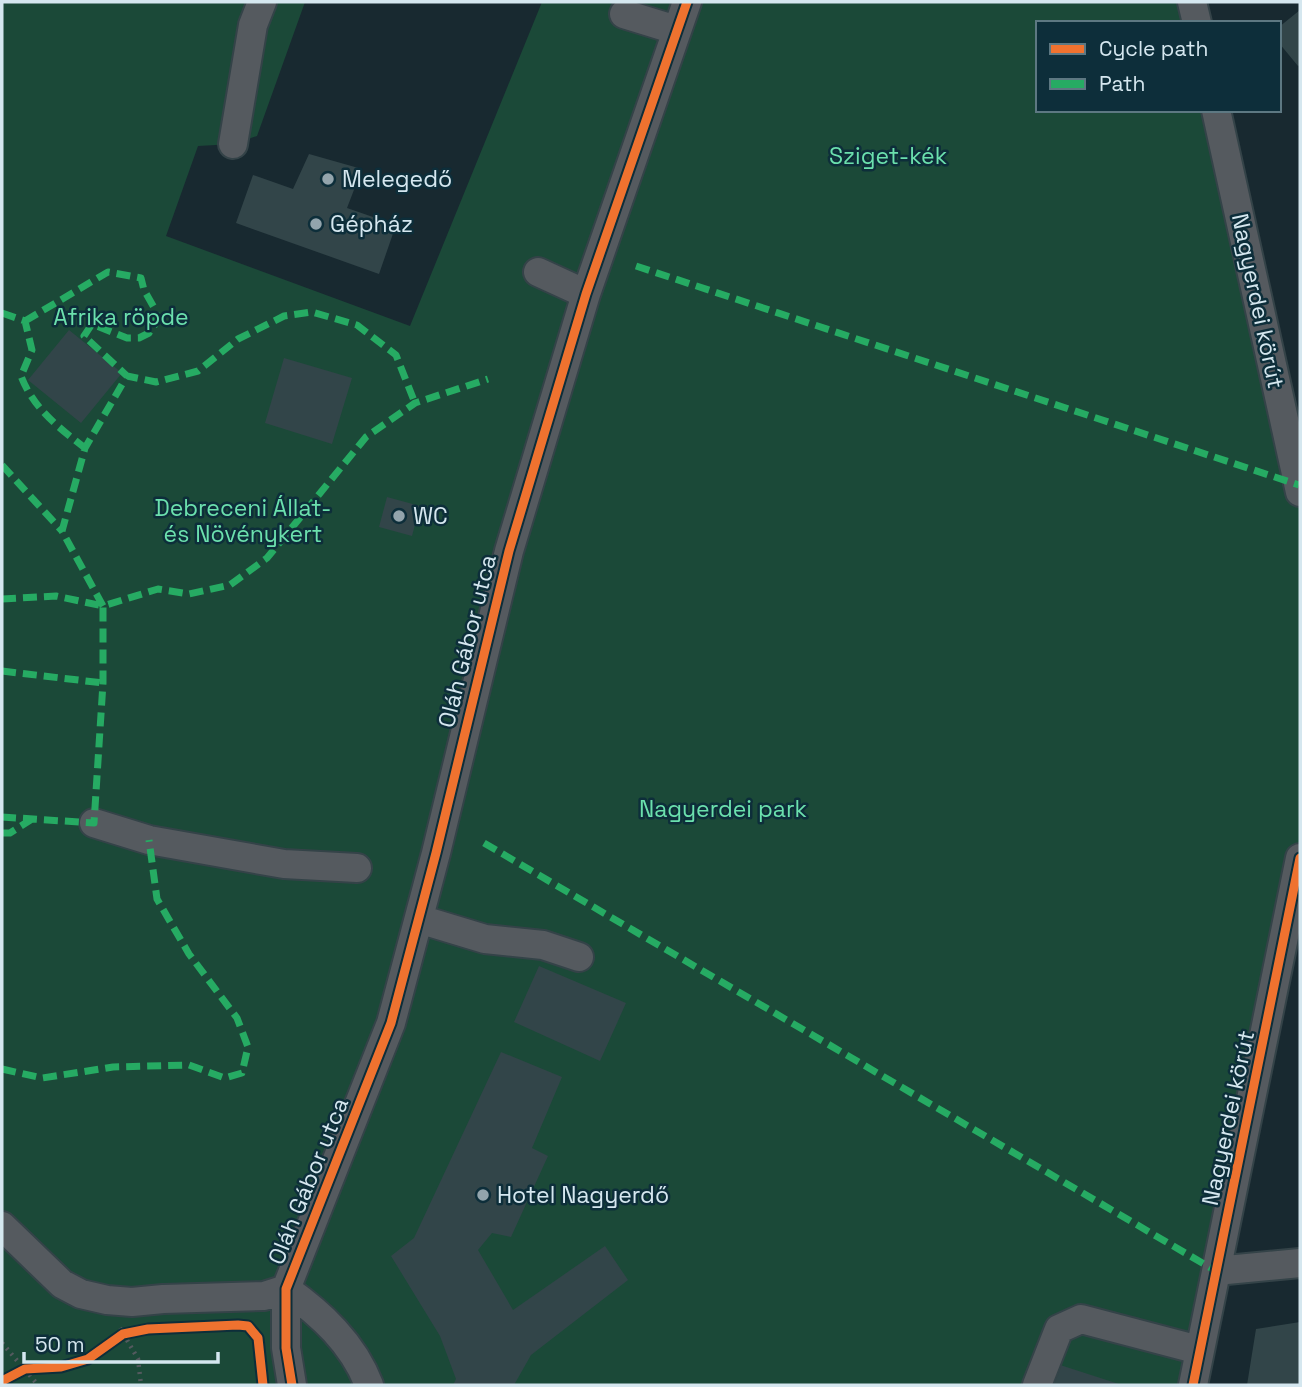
<svg xmlns="http://www.w3.org/2000/svg" width="1302" height="1387" viewBox="0 0 1302 1387" font-family="'Space Grotesk',sans-serif">
	<style>
		.green { fill: #1b4938 }
		.building { fill: #324549 }
		.lines { fill: none; stroke-linecap: round; stroke-linejoin: round }
		.minor-casing { stroke: #344348; stroke-width: 32 }
		.path { stroke: #545a5f; stroke-width: 4.5; stroke-dasharray: 2 5; stroke-linecap: butt }
		.minor { stroke: #555a5f; stroke-width: 28 }
		.quiet { stroke: #26ab63; stroke-width: 7; stroke-dasharray: 14 7; stroke-linecap: butt }
		.cycleway-casing { stroke: #0d2e3a; stroke-width: 13 }
		.cycleway { stroke: #ef722f; stroke-width: 9 }
		.poi-dot { fill: #93a4ac; stroke: #0d2e3a; stroke-width: 2.5 }
		.labels { text-anchor: middle; stroke-width: 5; stroke-linejoin: round; paint-order: stroke }
		.park-label { font-size: 23px; fill: #6be0ad; stroke: #0d2e3a }
		.poi-label { font-size: 23px; fill: #d5e7ef; stroke: #0d2e3a; text-anchor: start }
		.street-label { font-size: 23px; fill: #d5e7ef; stroke: #0d2e3a }
	</style>
	<rect width="100%" height="100%" fill="#182930"/>
	<path class="green" d="M2 2H305L257 136 233 144 198 146 166 236 410 326 542 2H1192L1197 23H1038V110H1216L1300 492V858L1193 1385H2Z"/>
	<path class="building" d="M1300 10V65L1298 66 1279 43V27Z
		M309 154 362 169 347 208 396 225 379 274 236 223 253 175 293 189Z
		M69 330 122 373 81 423 28 380Z
		M284 358 352 378 332 444 265 423Z
		M387 497 420 506 412 536 379 527Z
		M539 966 626 1003 600 1061 514 1022Z
		M501 1052 562 1077 532 1148 548 1156 511 1237 492 1233 478 1250 513 1310 605 1246 628 1280 531 1355 514 1385H453L456 1379 440 1336 391 1256 414 1238Z
		M1300 1322V1385H1247L1256 1329Z
		M1054 1363 1122 1385H1047Z"/>
	<g class="lines">
		<g class="minor-casing">
			<path id="minor" d="M1192 2 1197 23
				M624 14 676 30
				M1216 110 1300 492
				M233 144 253 25 262 2
				M538 272 586 294
				M94 823 149 840 284 864 357 868
				M419 919 485 939 543 945 579 957
				M2 1226 62 1284 81 1294 107 1300 132 1302 163 1299 264 1296 286 1289
				M1216 1271 1300 1263
				M286 1289C321 1314 353 1343 369 1385
				M292 1385 286 1348V1289L391 1023 436 853 509 551 586 294 687 2
				M1037 1385 1059 1329 1081 1319 1199 1350
				M1193 1385 1300 858"/>
		</g>
		<path class="path" d="M120 1328 138 1359 141 1385
			M2 1343 38 1385"/>
		<use href="#minor" class="minor"/>
		<path class="quiet" d="M636 266 1299 485
			M2 313 25 321 32 350 21 376C33 408 59 428 85 448
			M25 321 108 272 141 278 144 290 156 311V323L149 333 139 338H127L92 324 84 336 127 376
			M2 465 62 531
			M2 599 56 596 103 606
			M103 606 62 531 85 448 127 376 156 382 198 371 238 339 284 316 312 312 357 325 396 355 415 403
			M2 671 103 683
			M2 817 94 823 103 683V606L158 589 189 594 230 585 267 558 366 437 415 403 488 379
			M2 833H10L32 819
			M484 843 1216 1271
			M2 1069 42 1078 113 1067 189 1065 225 1078 242 1073 248 1047 237 1018 189 954 157 899 149 840"/>
		<g class="cycleway-casing">
			<path id="cycleway" d="M2 1381 25 1369 61 1367 88 1359 123 1334 148 1329 238 1325 248 1326 258 1338 263 1385
				M292 1385 286 1348V1289L391 1023 436 853 509 551 586 294 687 2
				M1193 1385 1300 858"/>
		</g>
		<use href="#cycleway" class="cycleway"/>
	</g>
	<g class="poi-dot">
		<circle cx="328" cy="179" r="7"/>
		<circle cx="316" cy="224" r="7"/>
		<circle cx="399" cy="516" r="7"/>
		<circle cx="483" cy="1195" r="7"/>
	</g>
	<g class="labels">
		<g class="park-label">
			<text x="888" y="164">Sziget-kék</text>
			<text x="121" y="325">Afrika röpde</text>
			<text x="243" y="516">Debreceni Állat-<tspan x="243" dy="26">és Növénykert</tspan></text>
			<text x="723" y="817">Nagyerdei park</text>
		</g>
		<g class="poi-label">
			<text x="342" y="187">Melegedő</text>
			<text x="330" y="232">Gépház</text>
			<text x="413" y="524">WC</text>
			<text x="497" y="1203">Hotel Nagyerdő</text>
		</g>
		<g class="street-label">
			<text transform="translate(1258 301) rotate(78)" y="8">Nagyerdei körút</text>
			<text transform="translate(467 641) rotate(-76)" y="8">Oláh Gábor utca</text>
			<text transform="translate(1228 1118) rotate(-78)" y="8">Nagyerdei körút</text>
			<text transform="translate(308 1181) rotate(-68)" y="8">Oláh Gábor utca</text>
		</g>
	</g>
	<rect width="1302" height="1387" fill="none" stroke="#d5e7ef" stroke-width="7"/>
	<rect x="1036" y="21" width="245" height="91" fill="#0d2e3a" stroke="#5d7882" stroke-width="2"/>
	<rect x="1050" y="44" width="35" height="10" fill="#ef722f" stroke="#5d7882" stroke-width="2"/>
	<text x="1099" y="56" font-size="21" fill="#d5e7ef">Cycle path</text>
	<rect x="1050" y="79" width="35" height="10" fill="#26ab63" stroke="#5d7882" stroke-width="2"/>
	<text x="1099" y="91" font-size="21" fill="#d5e7ef">Path</text>
	<path d="M24 1352v10h194v-10" fill="none" stroke="#d5e7ef" stroke-width="3.5"/>
	<text x="35" y="1352" font-size="21" fill="#d5e7ef" stroke="#0d2e3a" stroke-width="5" paint-order="stroke">50 m</text>
</svg>
